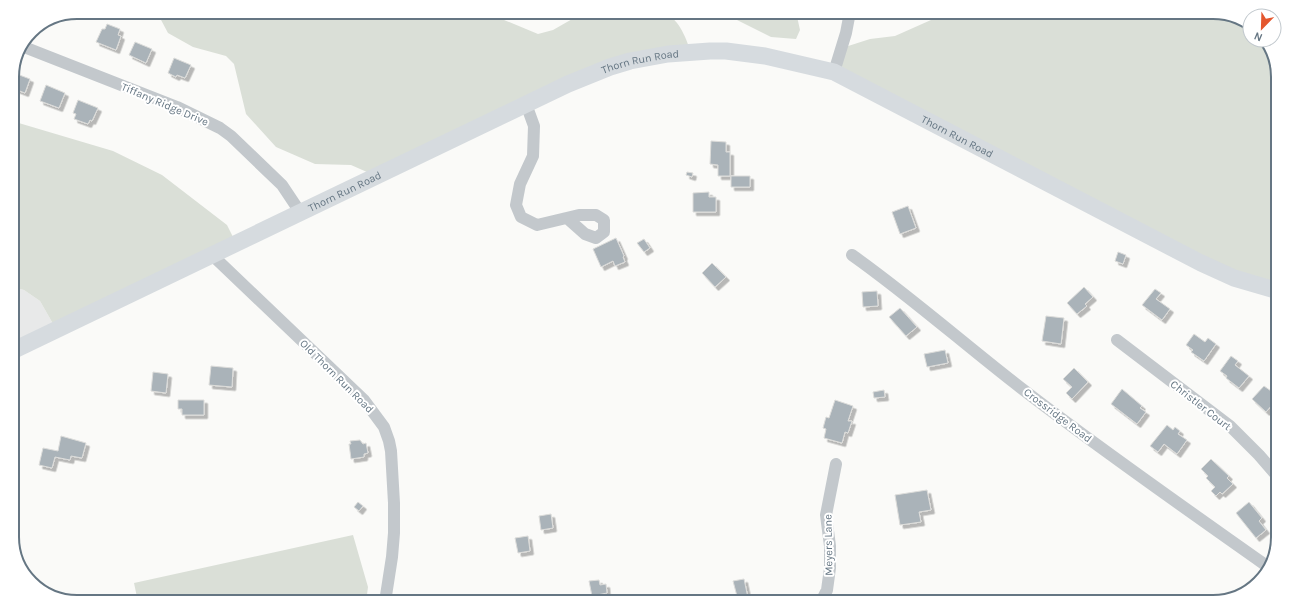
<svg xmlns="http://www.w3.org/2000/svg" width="1290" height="614" viewBox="0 0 1290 614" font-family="Karla,sans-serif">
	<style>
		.built { fill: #e8e9e9 }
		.green { fill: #dadfd7 }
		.building { fill: #aab3b9; stroke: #dcdcda; filter: url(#shadow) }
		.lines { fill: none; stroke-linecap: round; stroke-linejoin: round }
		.street { stroke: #c3c8cc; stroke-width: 12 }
		.secondary { stroke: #d6dbdf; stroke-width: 17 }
		.labels { text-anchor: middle; stroke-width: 4; stroke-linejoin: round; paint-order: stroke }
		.street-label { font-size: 11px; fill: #657683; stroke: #fff }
		.rim { fill: none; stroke: #657683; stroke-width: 2 }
	</style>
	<defs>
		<filter id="shadow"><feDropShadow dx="3.5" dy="3.5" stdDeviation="0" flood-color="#0004"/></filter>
	</defs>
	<rect width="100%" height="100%" fill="#fafaf8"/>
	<path class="built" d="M12 287 24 290 40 301 56 329 12 351Z"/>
	<path class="green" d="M167 12H217L231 19 254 17 262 12H485L538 34 553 30 574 18 581 12H662C679 18 685 36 691 52L649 57 376 176 351 165 315 164 276 147 246 114 234 64 226 56 193 47 168 33 160 18Z
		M721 12H796L800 30 796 39 771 37Z
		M936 12H1213L1242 19 1250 26V40L1267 41 1278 73V291L1267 288 834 72 842 48 870 39 895 36 931 20Z
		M12 121 113 151 162 175 227 225 236 243 56 329 40 301 24 290 12 287Z
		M353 535 368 587 366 602H138L134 583Z"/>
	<path class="building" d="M876 12H896L877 13Z
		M107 24 120 29 118 35 121 36 116 50 96 42 102 29H105Z
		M135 42 152 49 146 63 129 55Z
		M174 58 191 65 185 78 177 75 176 77 168 73Z
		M14 73 30 79 25 93 12 88V76Z
		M46 85 65 93 59 108 40 101Z
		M78 100 98 108 92 121 90 120 88 124 74 119 76 114 73 113Z
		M711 141 726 142V152H730V176H718V165L710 164Z
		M687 172 693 173 692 177 686 175Z
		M731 176H750V187H731Z
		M709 192V197H716V212H693V193Z
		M908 206 916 228 900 234 892 212Z
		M616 238 624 256 623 257 625 262 615 266 613 261 601 267 593 249Z
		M644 239 650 248 644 252 637 243Z
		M1118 252 1126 255 1123 264 1115 261Z
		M712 263 726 277 715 287 702 273Z
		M1084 287 1093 297 1085 304 1087 306 1077 314 1067 303Z
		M1155 289 1161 293 1156 299 1170 309 1162 320 1142 305Z
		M877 291 878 306 863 307 862 292Z
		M900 308 917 327 906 336 889 317Z
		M1046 316 1064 318 1061 344 1042 341Z
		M1194 334 1205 342 1208 338 1216 344 1204 361 1191 352 1193 350 1186 345Z
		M945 350 948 363 927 367 924 354Z
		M1231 356 1238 361 1235 365 1249 376 1239 388 1226 378 1227 376 1220 371Z
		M211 366 233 368 232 387 209 385Z
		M1074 368 1088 382 1072 399 1066 393 1072 387 1063 379Z
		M153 372 168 374 166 393 151 391Z
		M1264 386 1271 391 1273 389 1278 394V398L1266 412 1252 399Z
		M1122 389 1142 406 1140 408 1146 412 1137 424 1111 404Z
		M884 390 885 397 874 398 873 392Z
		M178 400H204V415H182V409H178Z
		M835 400 853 406 848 421H852L848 433 845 432 842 443 824 438 826 429 823 428 826 417 829 418Z
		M1167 425 1173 430 1175 427 1180 431 1178 434 1187 440 1177 454 1164 444 1158 452 1150 446Z
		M61 436 86 443 82 458 71 456 70 460 55 457 52 468 39 465 43 448 58 451Z
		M360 440 363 444 366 443 368 453 364 454V457L351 459 349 444H351L350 441Z
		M1211 459 1229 476 1227 478 1233 484 1222 494 1220 492 1216 496 1211 491 1215 487 1206 478 1208 476 1201 469Z
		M927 490 931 510 919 512 921 522 900 525 895 495Z
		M358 502 363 506 359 511 354 507Z
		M1249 502 1262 518 1259 521 1266 530 1256 538 1236 513Z
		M551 514 553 528 541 530 539 516Z
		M528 536 530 551 518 553 515 538Z
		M744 579 748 598 738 600 733 581Z
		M599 580 600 585 606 584 607 593 592 596 589 581Z"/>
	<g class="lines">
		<path class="street" d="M24 47 177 107 220 128 231 136 282 185 300 212
			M834 72 846 33 850 12
			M526 104 534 126 533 156 520 184 516 205 521 217 537 225 579 215H596L604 220V232L596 238 585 234 567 218
			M212 255 364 400 384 427 389 441 391 451 394 503V533L392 557 385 602
			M852 255C910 296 964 344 1021 388 1100 449 1182 506 1264 564L1268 570
			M1117 340 1230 426 1259 455 1278 477
			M821 602 827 590 830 568V546L826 515 836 464"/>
		<path class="secondary" id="s1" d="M12 351 568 84 610 67 630 61 668 54 710 51H726L765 56 834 72 1201 263 1234 278 1278 291"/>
	</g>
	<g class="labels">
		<g class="street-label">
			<text dy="4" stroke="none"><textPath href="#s1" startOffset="693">Thorn Run Road</textPath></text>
			<text transform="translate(165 104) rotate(23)" y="4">Tiffany Ridge Drive</text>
			<text dy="4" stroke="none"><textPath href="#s1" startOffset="1029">Thorn Run Road</textPath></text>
			<text dy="4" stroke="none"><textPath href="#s1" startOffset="369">Thorn Run Road</textPath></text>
			<text transform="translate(337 376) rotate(45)" y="4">Old Thorn Run Road</text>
			<text transform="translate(1201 405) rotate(38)" y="4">Christler Court</text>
			<text transform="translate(1058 415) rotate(37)" y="4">Crossridge Road</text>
			<text transform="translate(828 545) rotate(-91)" y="4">Meyers Lane</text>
		</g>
	</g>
	<path d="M0 0H1290V614H0ZM77 19H1213A58 58 0 0 1 1271 77V537A58 58 0 0 1 1213 595H77A58 58 0 0 1 19 537V77A58 58 0 0 1 77 19Z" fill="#fff" fill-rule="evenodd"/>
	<path class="rim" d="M77 19H1213A58 58 0 0 1 1271 77V537A58 58 0 0 1 1213 595H77A58 58 0 0 1 19 537V77A58 58 0 0 1 77 19Z"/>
	<g transform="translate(1262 28) rotate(203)"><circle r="19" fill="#ffffff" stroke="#c1c8cd"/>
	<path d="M0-3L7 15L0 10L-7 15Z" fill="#e4572e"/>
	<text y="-6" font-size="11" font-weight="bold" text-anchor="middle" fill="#657683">N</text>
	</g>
</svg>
